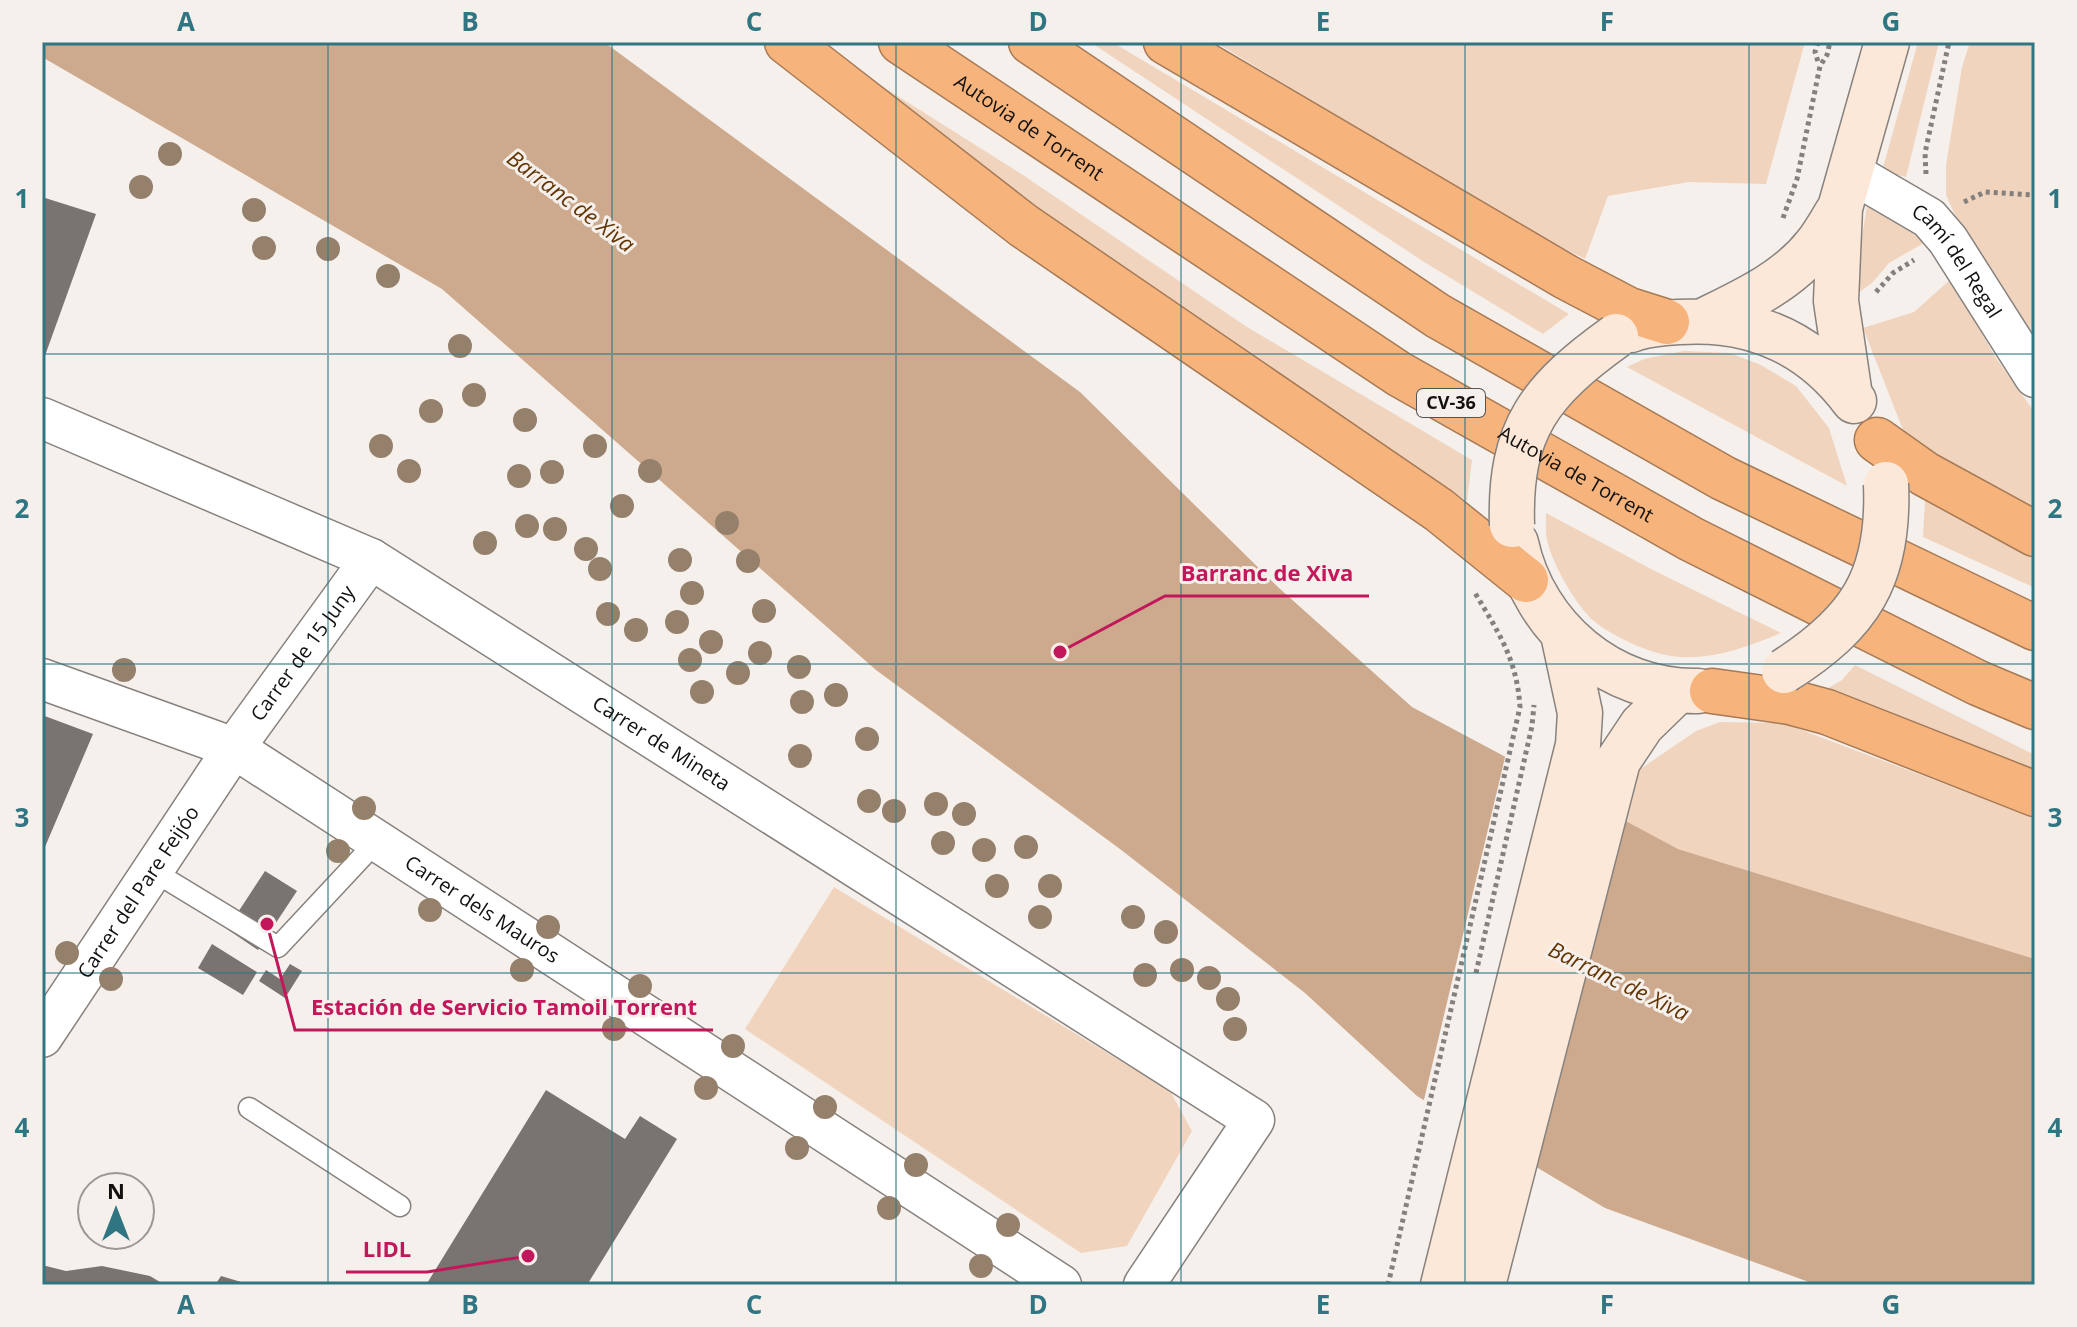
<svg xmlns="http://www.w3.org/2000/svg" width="2077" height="1327" viewBox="0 0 2077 1327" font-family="'Open Sans',sans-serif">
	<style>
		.green { fill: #f1d4be }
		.water { fill: #cdaa8e }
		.pier { fill: #f6f0ec }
		.building { fill: #797470 }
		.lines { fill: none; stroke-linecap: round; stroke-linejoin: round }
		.service-casing { stroke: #87827e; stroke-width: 23 }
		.minor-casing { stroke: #87827e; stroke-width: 43 }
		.secondary-casing { stroke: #87827e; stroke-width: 47 }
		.motorway-casing { stroke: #a67a56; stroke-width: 47 }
		.path { stroke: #84807d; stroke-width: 5; stroke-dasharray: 4 4; stroke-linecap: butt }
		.service { stroke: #fff; stroke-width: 20 }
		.minor { stroke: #fff; stroke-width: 40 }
		.secondary { stroke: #fce8d8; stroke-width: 44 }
		.motorway { stroke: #f6b37c; stroke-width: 44 }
		.secondary-bridge-casing { stroke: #87827e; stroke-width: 47; stroke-linecap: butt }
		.secondary-bridge { stroke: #fce8d8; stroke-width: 44 }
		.tree { fill: #95806b }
		.grid { fill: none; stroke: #2f7682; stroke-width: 2; stroke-opacity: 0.55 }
		.labels { text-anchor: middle; stroke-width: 6; stroke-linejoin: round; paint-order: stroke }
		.shield { fill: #f6f0ec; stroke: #565451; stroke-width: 2 }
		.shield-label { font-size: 18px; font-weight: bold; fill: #12110f }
		.street-label { font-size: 20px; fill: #12110f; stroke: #f6f0ec }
		.water-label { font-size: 22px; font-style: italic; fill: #633605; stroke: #f6f0ec }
		.leader { fill: none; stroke: #c2185b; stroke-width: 3 }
		.callout-dot { fill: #c2185b; stroke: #f6f0ec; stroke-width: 3 }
		.callout-label { font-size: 22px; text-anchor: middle; font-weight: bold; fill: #c2185b; stroke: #f6f0ec; stroke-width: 6; stroke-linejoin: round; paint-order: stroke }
		.neatline { fill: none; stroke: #2f7682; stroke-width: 3 }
		.grid-label { font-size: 26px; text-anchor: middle; font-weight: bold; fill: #2f7682 }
	</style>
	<rect width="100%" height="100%" fill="#f6f0ec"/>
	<path class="green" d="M1090 42H1112L1569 314 1543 334 1424 262Z
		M1215 42H1805L1766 184 1689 182 1608 196 1585 259 1530 232Z
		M1918 42H1939L1906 177 1882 171Z
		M1970 42H2035V344L1965 237 1946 195V165L1962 67Z
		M831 54 1023 175 1247 327 1472 460 1467 501C1249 361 1036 213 831 54Z
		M1867 206 1907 224 1929 240 1889 263 1873 282 1857 294 1859 254Z
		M1951 279 1996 358 2035 413V512L1935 462 1905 435 1863 328 1914 312Z
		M1684 351 1730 353 1761 365 1796 386 1829 428 1847 486 1627 367 1644 359Z
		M1925 499 2035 558V588L1923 537Z
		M1546 513 1653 570 1781 633C1749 646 1716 659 1680 657 1655 656 1615 638 1595 622 1577 607 1554 567 1548 544 1545 534 1546 523 1546 513Z
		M1855 665 2035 755V776L1825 690 1842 680Z
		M1720 722 1783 723 2035 818V959L1678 849 1625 822 1639 770 1696 731Z
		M834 887 1170 1091 1192 1131 1127 1246 1081 1253 745 1029Z"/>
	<path class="water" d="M42 42H604L1080 392 1279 588 1412 707 1678 849 2035 959V1285H1817L1605 1208 1417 1096 1305 993 1120 849 876 670 442 289 42 57Z"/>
	<path class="pier" d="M1506 753 1626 817 1534 1170 1423 1104Z"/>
	<path class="building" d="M42 197 96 214 42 364Z
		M42 715 93 734 42 854Z
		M265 871 297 891 258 950 227 929Z
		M212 944 257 972 243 995 198 968Z
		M290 964 302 971 285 998 259 981 266 970 280 979Z
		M546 1090 625 1139 640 1116 677 1139 587 1285H426Z
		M42 1265 66 1271 102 1266 150 1276 165 1285H42Z
		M221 1276 248 1284V1285H215Z"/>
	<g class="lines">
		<g class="service-casing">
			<path id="service" d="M153 871 278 947 377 841
				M249 1108 400 1206"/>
		</g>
		<g class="minor-casing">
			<g id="minor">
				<path id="s1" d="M1852 173 1929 218 1948 240 2035 377"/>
				<path id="s2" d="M42 418 371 559 1254 1120 1144 1285"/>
				<path id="s3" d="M42 679 234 748 1061 1285"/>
				<path id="s4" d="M42 1037 234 748 371 559"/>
			</g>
		</g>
		<g class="secondary-casing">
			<path id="secondary" d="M1705 320C1744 301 1788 281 1816 245 1825 234 1832 220 1840 208
				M1631 330C1646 324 1664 323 1680 322 1753 317 1811 343 1854 401
				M1850 396 1836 301 1840 208 1887 42
				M1516 543C1534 628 1611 693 1698 691
				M1443 1285 1578 745 1580 713 1563 634
				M1483 1285 1618 761 1642 725 1676 692"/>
		</g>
		<g class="motorway-casing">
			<g id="motorway">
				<path d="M787 42 1024 226 1439 510 1526 580"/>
				<path id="s5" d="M901 42 1399 374 1691 539 1978 683 2035 707"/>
				<path d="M1031 42 1438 316 1723 478 2035 628"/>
				<path d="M1166 42 1566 277 1629 310 1667 322"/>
				<path d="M1877 440 1925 474 2035 534"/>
				<path d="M1712 691 1790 702 1827 712 2035 794"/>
			</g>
		</g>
		<path class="path" d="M1818 42 1815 52 1819 65
			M1926 174 1925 153 1949 42
			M1964 202 1985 192 2035 195
			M1783 218 1797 179 1820 66 1827 55 1830 42
			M1876 292 1893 273 1914 260
			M1476 973 1532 726 1534 705
			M1388 1285 1520 707C1517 660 1499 633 1475 593"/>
		<use href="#service" class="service"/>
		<use href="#minor" class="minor"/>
		<use href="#secondary" class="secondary"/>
		<use href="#motorway" class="motorway"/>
		<g class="secondary-bridge-casing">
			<path id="secondary-bridge" d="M1512 525C1509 428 1541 390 1616 336
				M1784 671C1860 623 1890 577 1886 484"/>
		</g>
		<use href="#secondary-bridge" class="secondary-bridge"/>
	</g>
	<g class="tree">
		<circle cx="170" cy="154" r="12"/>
		<circle cx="141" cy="187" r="12"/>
		<circle cx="254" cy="210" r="12"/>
		<circle cx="264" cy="248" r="12"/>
		<circle cx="328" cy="249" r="12"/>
		<circle cx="388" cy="276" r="12"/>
		<circle cx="460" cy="346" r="12"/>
		<circle cx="474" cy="395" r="12"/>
		<circle cx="431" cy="411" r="12"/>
		<circle cx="525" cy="420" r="12"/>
		<circle cx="381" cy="446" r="12"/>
		<circle cx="595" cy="446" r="12"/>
		<circle cx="409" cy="471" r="12"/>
		<circle cx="650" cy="471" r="12"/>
		<circle cx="552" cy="472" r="12"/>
		<circle cx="519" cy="476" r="12"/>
		<circle cx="622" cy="506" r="12"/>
		<circle cx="727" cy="523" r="12"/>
		<circle cx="527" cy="526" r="12"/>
		<circle cx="555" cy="529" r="12"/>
		<circle cx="485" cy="543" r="12"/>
		<circle cx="586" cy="549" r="12"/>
		<circle cx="680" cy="560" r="12"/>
		<circle cx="748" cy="561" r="12"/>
		<circle cx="600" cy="569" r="12"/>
		<circle cx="692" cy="593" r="12"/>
		<circle cx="764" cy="611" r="12"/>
		<circle cx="608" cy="614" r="12"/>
		<circle cx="677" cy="622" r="12"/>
		<circle cx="636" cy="630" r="12"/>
		<circle cx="711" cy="642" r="12"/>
		<circle cx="760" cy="653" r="12"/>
		<circle cx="690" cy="660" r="12"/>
		<circle cx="799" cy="667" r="12"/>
		<circle cx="124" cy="670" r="12"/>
		<circle cx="738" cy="673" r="12"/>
		<circle cx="702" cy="692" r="12"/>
		<circle cx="836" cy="695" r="12"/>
		<circle cx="802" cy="702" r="12"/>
		<circle cx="867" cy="739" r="12"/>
		<circle cx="800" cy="756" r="12"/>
		<circle cx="869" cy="801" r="12"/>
		<circle cx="936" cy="804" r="12"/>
		<circle cx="364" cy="808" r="12"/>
		<circle cx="894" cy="811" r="12"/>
		<circle cx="964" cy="814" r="12"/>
		<circle cx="943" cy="843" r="12"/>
		<circle cx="1026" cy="847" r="12"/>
		<circle cx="984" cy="850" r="12"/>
		<circle cx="338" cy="851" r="12"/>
		<circle cx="997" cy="886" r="12"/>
		<circle cx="1050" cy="886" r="12"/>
		<circle cx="430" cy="910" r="12"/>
		<circle cx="1040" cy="917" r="12"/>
		<circle cx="1133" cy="917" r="12"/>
		<circle cx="548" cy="927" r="12"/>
		<circle cx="1166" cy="932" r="12"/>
		<circle cx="67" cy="953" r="12"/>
		<circle cx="522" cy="970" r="12"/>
		<circle cx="1182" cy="970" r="12"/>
		<circle cx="1145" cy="975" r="12"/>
		<circle cx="1209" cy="978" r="12"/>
		<circle cx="111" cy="979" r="12"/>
		<circle cx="640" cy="986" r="12"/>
		<circle cx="1228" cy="999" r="12"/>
		<circle cx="614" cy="1029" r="12"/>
		<circle cx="1235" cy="1029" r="12"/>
		<circle cx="733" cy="1046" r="12"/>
		<circle cx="706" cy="1088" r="12"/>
		<circle cx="825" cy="1107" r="12"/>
		<circle cx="797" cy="1148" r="12"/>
		<circle cx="916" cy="1165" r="12"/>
		<circle cx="889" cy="1208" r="12"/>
		<circle cx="1008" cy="1225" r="12"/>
		<circle cx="981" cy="1266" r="12"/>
	</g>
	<path class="grid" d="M328 42V1285M612 42V1285M896 42V1285M1181 42V1285M1465 42V1285M1749 42V1285M42 354H2035M42 664H2035M42 973H2035"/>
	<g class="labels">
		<rect class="shield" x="1417" y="389" width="68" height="28" rx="6"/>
		<g class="shield-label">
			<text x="1451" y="409">CV-36</text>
		</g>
		<g class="street-label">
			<text dy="7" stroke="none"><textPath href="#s5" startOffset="154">Autovia de Torrent</textPath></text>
			<text dy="7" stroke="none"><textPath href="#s1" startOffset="140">Camí del Regal</textPath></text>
			<text dy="7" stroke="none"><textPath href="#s5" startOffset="802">Autovia de Torrent</textPath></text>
			<text dy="7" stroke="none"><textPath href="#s4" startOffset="464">Carrer de 15 Juny</textPath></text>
			<text dy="7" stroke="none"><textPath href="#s2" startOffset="702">Carrer de Mineta</textPath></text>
			<text dy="7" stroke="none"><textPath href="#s4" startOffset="174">Carrer del Pare Feijóo</textPath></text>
			<text dy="7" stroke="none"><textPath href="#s3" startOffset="500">Carrer dels Mauros</textPath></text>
		</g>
		<g class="water-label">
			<text transform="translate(571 201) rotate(37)" y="8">Barranc de Xiva</text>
			<text transform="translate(1619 981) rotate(26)" y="8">Barranc de Xiva</text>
		</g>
	</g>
	<path class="leader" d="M1060 652L1165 596H1369M267 924L295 1030H713M528 1256L427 1272H346"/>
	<g class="callout-dot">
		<circle cx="1060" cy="652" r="8"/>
		<circle cx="267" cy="924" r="8"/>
		<circle cx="528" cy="1256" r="8"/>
	</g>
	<g class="callout-label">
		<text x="1267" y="581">Barranc de Xiva</text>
		<text x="504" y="1015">Estación de Servicio Tamoil Torrent</text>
		<text x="387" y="1257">LIDL</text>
	</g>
	<rect width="2077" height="1327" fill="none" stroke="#f6f0ec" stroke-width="88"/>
	<g transform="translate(116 1211)"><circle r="38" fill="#f6f0ec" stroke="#9b9794" stroke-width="2"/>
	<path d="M0-6L14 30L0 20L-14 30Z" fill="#2f7682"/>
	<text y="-12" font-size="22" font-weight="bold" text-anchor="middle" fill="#12110f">N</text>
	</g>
	<rect x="44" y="44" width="1989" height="1239" class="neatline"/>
	<g class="grid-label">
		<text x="186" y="31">A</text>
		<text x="470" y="31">B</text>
		<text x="754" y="31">C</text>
		<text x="1038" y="31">D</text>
		<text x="1323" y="31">E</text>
		<text x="1607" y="31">F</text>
		<text x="1891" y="31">G</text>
		<text x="22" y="208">1</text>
		<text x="2055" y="208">1</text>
		<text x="22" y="518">2</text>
		<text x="2055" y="518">2</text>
		<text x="22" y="827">3</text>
		<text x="2055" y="827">3</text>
		<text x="22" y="1137">4</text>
		<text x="2055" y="1137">4</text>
		<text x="186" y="1314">A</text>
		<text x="470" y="1314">B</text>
		<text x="754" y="1314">C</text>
		<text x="1038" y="1314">D</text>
		<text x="1323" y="1314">E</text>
		<text x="1607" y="1314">F</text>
		<text x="1891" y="1314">G</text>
	</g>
</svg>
